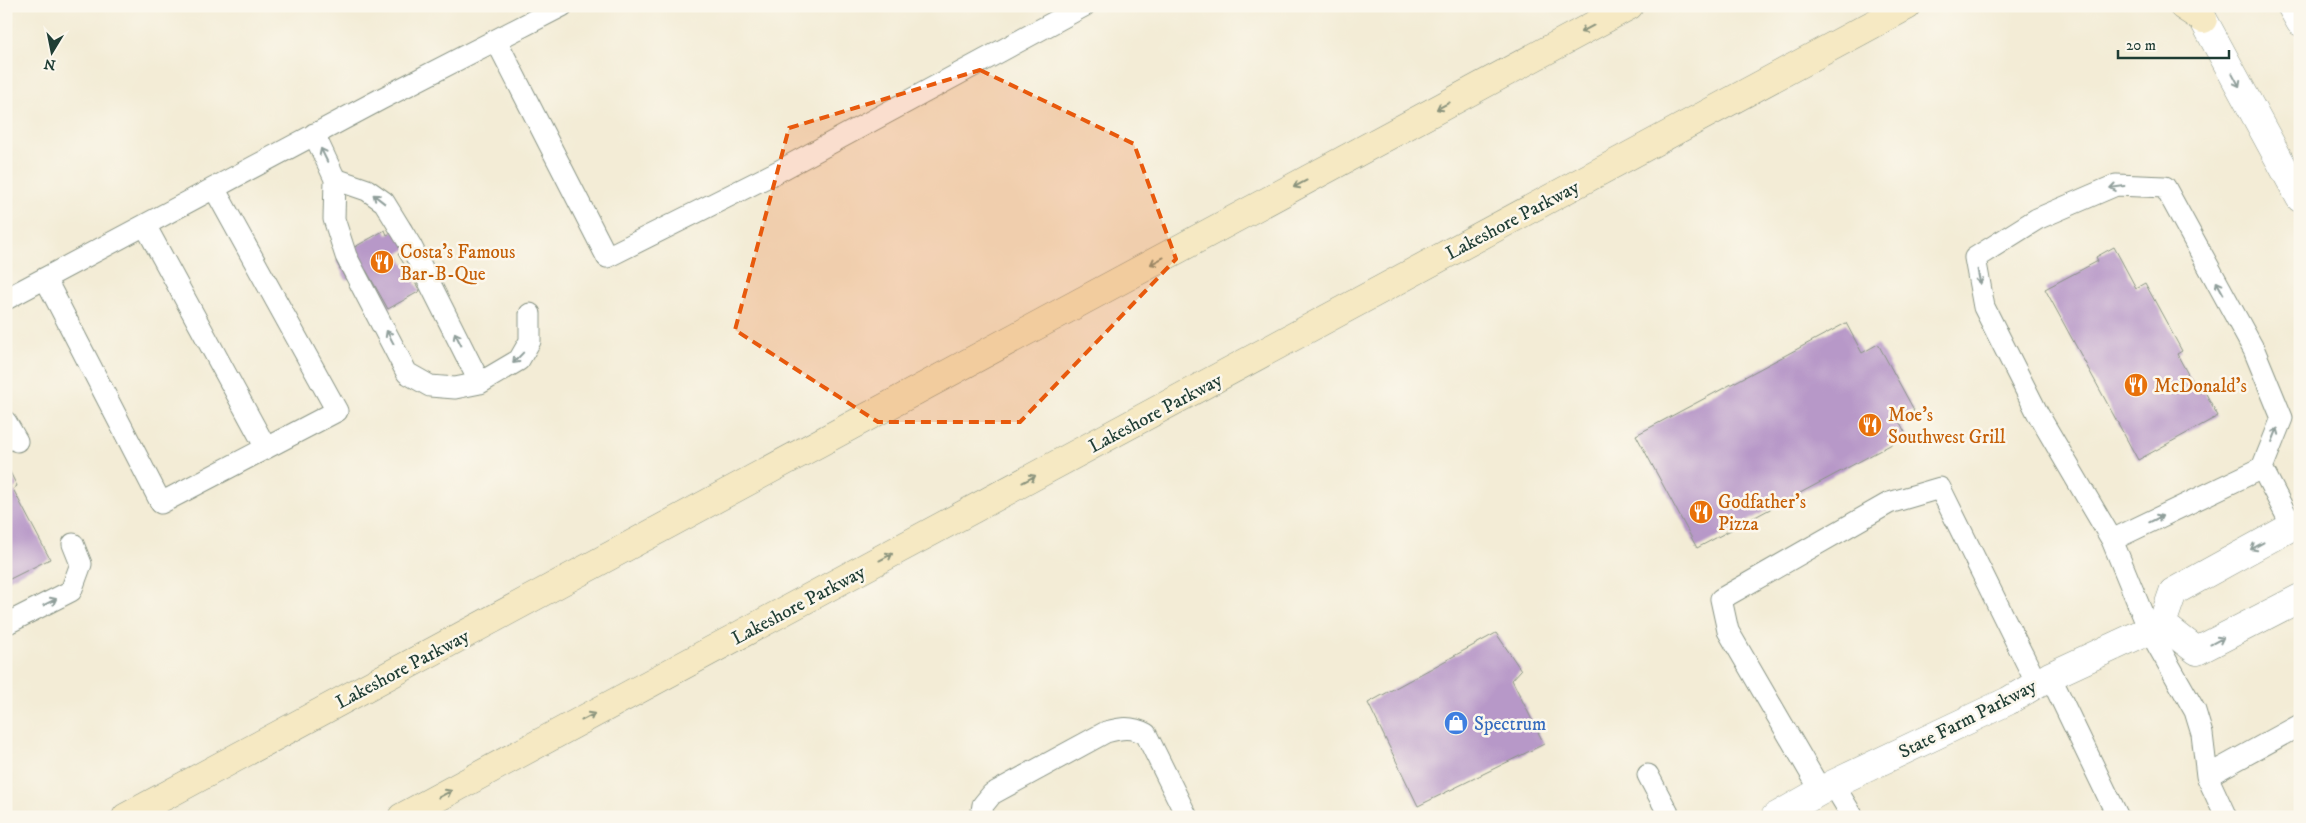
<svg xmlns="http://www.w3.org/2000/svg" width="2306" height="823" viewBox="0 0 2306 823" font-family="'IM FELL DW Pica',serif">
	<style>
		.building { fill: #b798c8 }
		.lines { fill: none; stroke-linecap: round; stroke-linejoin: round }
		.service-casing { stroke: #899485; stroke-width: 23 }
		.minor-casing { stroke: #899485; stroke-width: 29 }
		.secondary-casing { stroke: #899485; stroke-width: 29 }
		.service { stroke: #fff; stroke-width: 21 }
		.minor { stroke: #fff; stroke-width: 28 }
		.secondary { stroke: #f6e9c3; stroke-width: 28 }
		.oneway { stroke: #8a937c }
		.oneway2 { stroke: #8f9e9a }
		.marked { fill: #e8590c; fill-opacity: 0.2; stroke: #e8590c; stroke-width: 4; stroke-dasharray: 10 6; stroke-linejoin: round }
		.labels { text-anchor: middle; stroke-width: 5; stroke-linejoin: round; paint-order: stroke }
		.street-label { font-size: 19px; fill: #1f3d34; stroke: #fbf7ec }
		.food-label { font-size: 19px; fill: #c56008; stroke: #fbf7ec; text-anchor: start }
		.shop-label { font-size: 19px; fill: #366cbe; stroke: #fbf7ec; text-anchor: start }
	</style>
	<rect width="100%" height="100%" fill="#fbf7ec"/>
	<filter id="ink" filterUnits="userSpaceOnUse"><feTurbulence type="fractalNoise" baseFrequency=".02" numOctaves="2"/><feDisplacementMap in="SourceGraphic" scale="10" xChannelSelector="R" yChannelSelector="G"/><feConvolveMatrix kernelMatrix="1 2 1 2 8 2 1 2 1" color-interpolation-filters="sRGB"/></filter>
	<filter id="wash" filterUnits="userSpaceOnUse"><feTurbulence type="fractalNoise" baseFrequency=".0096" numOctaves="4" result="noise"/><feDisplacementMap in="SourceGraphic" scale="20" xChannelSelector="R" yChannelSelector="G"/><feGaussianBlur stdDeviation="1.12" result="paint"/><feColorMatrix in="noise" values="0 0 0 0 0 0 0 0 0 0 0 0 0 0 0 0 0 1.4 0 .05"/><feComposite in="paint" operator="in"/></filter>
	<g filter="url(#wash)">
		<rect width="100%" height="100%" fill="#f3ecd6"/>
		<g id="blocks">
			<path class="building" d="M410 223 419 241 398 254 420 291 388 309 366 270 346 280 336 261 355 251 353 248 385 230 387 235Z
				M2114 247 2136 288 2145 283 2182 351 2177 354 2198 393 2204 390 2218 416 2138 460 2045 289 2098 261 2096 257Z
				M1846 323 1862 353 1878 344 1914 410 1898 419 1907 436 1697 548 1636 435Z
				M6 464 17 486 13 489 50 559 6 581Z
				M1496 633 1521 670 1512 680 1544 744 1418 806 1368 703Z"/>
		</g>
	</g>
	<g filter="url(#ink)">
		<use href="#blocks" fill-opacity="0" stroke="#899485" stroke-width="1"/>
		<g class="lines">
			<g class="service-casing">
				<path id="service" d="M496 40 607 257 779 171 1084 6
					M314 134 335 179 334 219 346 256 407 373 430 386 455 388 480 383 519 360 530 341V314
					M335 179 367 190 384 202 411 246 480 383
					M145 225 266 448
					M45 278 161 503 337 411 214 188
					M6 299 381 99 562 6
					M6 422 17 441
					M2112 540 2262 468
					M6 624 71 591 81 564 73 544
					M2050 676 2118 817
					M1648 775 1670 817
					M2207 776 2300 725
					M1833 784 1853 817
					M1821 791 1728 631 1721 599 1889 503 1940 488 2037 684
					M981 817 983 805 992 794 1106 732C1121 728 1131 726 1146 734L1187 817
					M2226 817 2207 776 2202 734 2195 711 2149 630 2112 540 2038 414 1984 307 1975 258 2037 219 2116 185 2165 187 2254 350 2282 418 2262 468 2292 526"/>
			</g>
			<g class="minor-casing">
				<path id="minor" d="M2196 6 2300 198
					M2291 6 2300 22
					M2162 624 2197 651 2300 598
					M1775 817 1833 784 2008 701 2050 676 2162 624 2173 592 2300 522"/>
			</g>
			<g class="secondary-casing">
				<path id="secondary" d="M2183 6 2203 19
					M126 817 1629 6
					M402 817 1907 6"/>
			</g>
			<use href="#service" class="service"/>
			<use href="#minor" class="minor"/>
			<use href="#secondary" class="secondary"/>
		</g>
		<defs><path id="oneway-shaft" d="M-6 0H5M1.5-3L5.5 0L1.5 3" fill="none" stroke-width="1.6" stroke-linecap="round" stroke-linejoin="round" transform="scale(1.25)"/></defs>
		<g class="oneway">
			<use href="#oneway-shaft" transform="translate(1587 29) rotate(152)"/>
			<use href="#oneway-shaft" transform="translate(1443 106) rotate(152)"/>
			<use href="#oneway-shaft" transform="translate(1300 184) rotate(152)"/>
			<use href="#oneway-shaft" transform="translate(1157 261) rotate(152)"/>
			<use href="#oneway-shaft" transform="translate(1029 479) rotate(-28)"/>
			<use href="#oneway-shaft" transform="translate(886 557) rotate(-28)"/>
			<use href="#oneway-shaft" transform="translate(588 717) rotate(-28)"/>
			<use href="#oneway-shaft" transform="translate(445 794) rotate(-28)"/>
		</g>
		<g class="oneway2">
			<use href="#oneway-shaft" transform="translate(2236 80) rotate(62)"/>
			<use href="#oneway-shaft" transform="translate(324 155) rotate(-116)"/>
			<use href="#oneway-shaft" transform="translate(2117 187) rotate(172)"/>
			<use href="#oneway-shaft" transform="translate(379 199) rotate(-142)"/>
			<use href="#oneway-shaft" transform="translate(1979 277) rotate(79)"/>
			<use href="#oneway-shaft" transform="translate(2220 288) rotate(-119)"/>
			<use href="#oneway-shaft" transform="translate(390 337) rotate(-118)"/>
			<use href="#oneway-shaft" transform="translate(458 339) rotate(-117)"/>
			<use href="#oneway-shaft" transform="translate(518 358) rotate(134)"/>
			<use href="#oneway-shaft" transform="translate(2275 435) rotate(-68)"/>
			<use href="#oneway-shaft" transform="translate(2156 519) rotate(-26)"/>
			<use href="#oneway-shaft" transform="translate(2257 546) rotate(151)"/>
			<use href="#oneway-shaft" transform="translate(50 602) rotate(-27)"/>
			<use href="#oneway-shaft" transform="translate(2217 641) rotate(-28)"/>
		</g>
	</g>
	<path class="marked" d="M980 70 1134 144 1176 259 1020 422H878L735 330 789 128Z"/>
	<defs>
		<g id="restaurant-disc" transform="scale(1.25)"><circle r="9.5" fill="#e8710a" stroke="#fbf7ec"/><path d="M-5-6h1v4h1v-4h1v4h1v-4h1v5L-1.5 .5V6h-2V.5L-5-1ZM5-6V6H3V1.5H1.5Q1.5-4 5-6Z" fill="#fff"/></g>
		<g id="shop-disc" transform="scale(1.25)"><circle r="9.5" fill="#3f7fe0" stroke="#fbf7ec"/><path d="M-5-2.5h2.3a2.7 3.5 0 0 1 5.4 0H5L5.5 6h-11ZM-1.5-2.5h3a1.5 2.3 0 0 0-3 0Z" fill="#fff"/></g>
	</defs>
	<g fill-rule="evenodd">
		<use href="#restaurant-disc" x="382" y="262"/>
		<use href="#restaurant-disc" x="2136" y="385"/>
		<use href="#restaurant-disc" x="1870" y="425"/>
		<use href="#restaurant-disc" x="1701" y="512"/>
		<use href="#shop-disc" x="1456" y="723"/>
	</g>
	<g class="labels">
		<g class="street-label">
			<text transform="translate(1512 219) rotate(-28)" y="7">Lakeshore Parkway</text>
			<text transform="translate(1155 412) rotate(-28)" y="7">Lakeshore Parkway</text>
			<text transform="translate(798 604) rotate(-28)" y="7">Lakeshore Parkway</text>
			<text transform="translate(402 668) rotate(-28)" y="7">Lakeshore Parkway</text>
			<text transform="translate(1967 718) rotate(-27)" y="7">State Farm Parkway</text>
		</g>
		<g class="food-label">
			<text x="400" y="258">Costa's Famous<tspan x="400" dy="22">Bar-B-Que</tspan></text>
			<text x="2154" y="392">McDonald's</text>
			<text x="1888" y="421">Moe's<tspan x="1888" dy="22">Southwest Grill</tspan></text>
			<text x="1718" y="508">Godfather's<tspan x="1718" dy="22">Pizza</tspan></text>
		</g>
		<g class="shop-label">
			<text x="1474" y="730">Spectrum</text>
		</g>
	</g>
	<rect width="2306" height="823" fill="none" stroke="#fbf7ec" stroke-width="25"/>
	<g transform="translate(52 52) rotate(190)" stroke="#fbf7ec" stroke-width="4" paint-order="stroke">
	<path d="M0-4L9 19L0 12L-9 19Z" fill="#1f3d34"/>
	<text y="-8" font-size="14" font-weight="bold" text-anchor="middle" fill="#1f3d34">N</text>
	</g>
	<path d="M2118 50v8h111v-8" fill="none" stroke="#1f3d34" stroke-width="2.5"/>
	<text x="2126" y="50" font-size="15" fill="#1f3d34" stroke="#fbf7ec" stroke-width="4" paint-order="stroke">20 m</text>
</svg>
